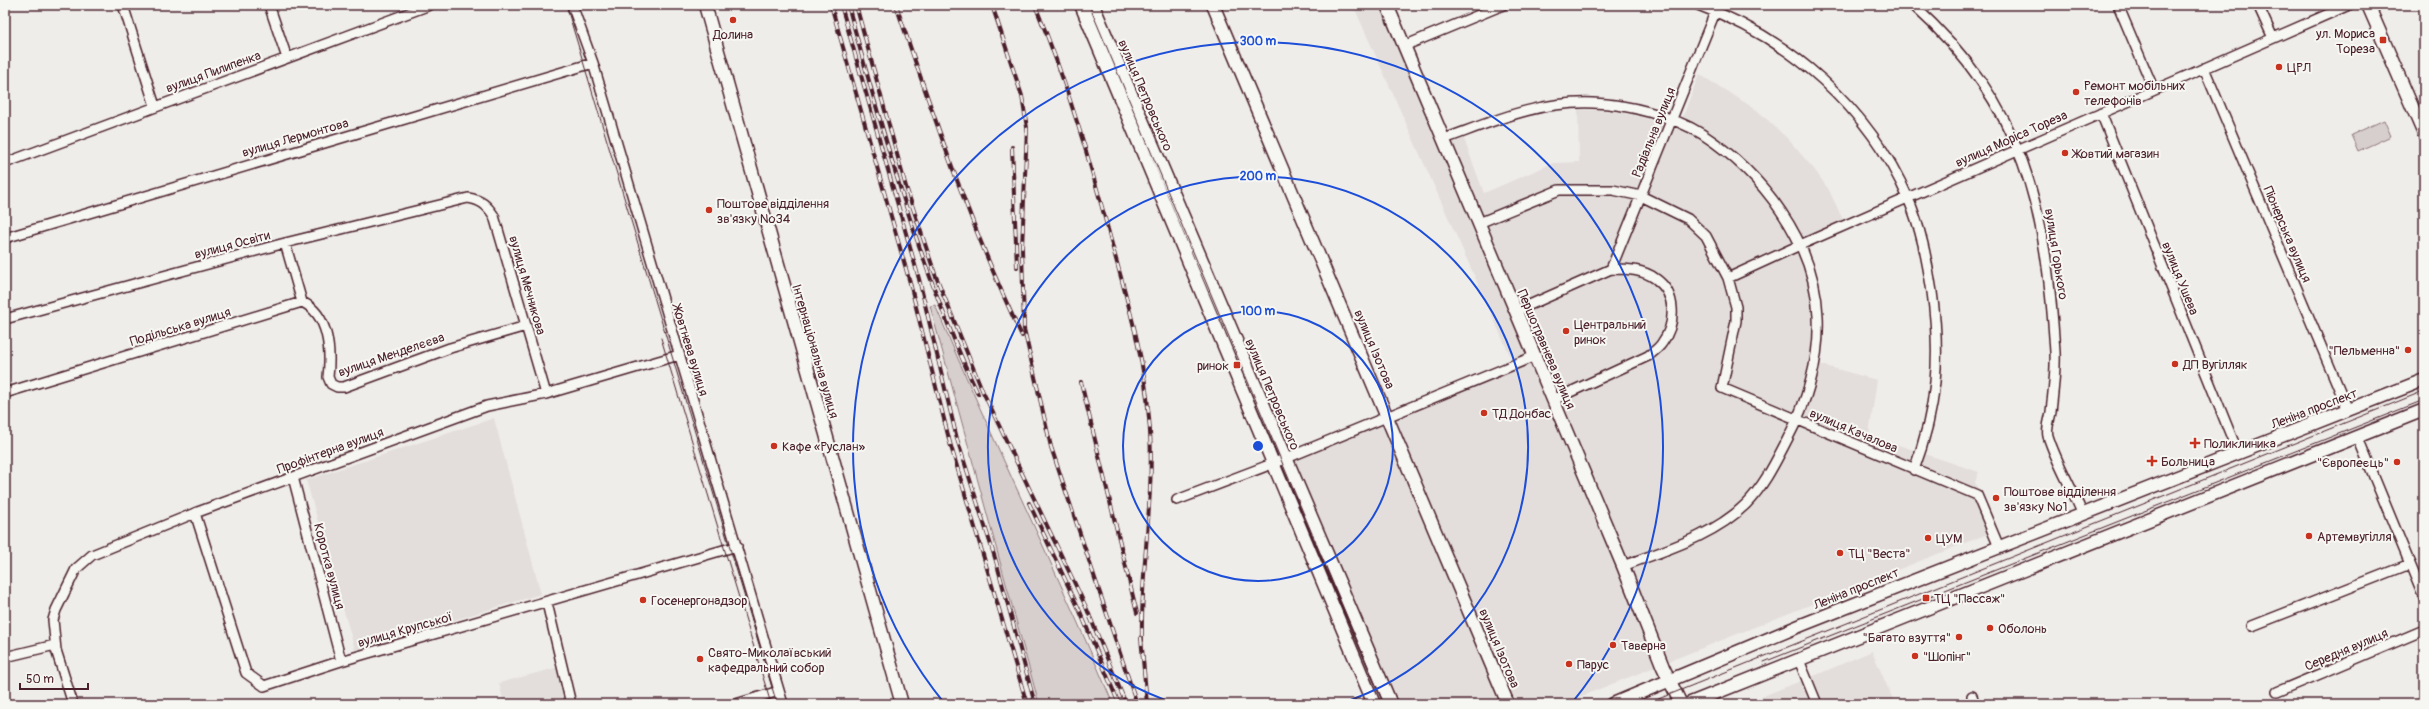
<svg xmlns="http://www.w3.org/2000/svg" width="2429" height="709" viewBox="0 0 2429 709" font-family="Pangolin,sans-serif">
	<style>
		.built { fill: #e3dedc }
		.green { fill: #d7cfce; stroke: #90777c }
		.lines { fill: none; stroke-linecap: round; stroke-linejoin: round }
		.street-casing { stroke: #4a1f2b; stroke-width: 12 }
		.secondary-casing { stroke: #4a1f2b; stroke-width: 15 }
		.street { stroke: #f6f6f2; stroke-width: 9 }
		.secondary { stroke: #f6f6f2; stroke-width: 12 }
		.tram { stroke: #4a1f2b; stroke-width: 1 }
		.rail-casing { stroke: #4a1f2b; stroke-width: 4 }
		.rail { stroke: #f6f6f2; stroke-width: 2.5; stroke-dasharray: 8; stroke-linecap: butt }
		.ring { fill: none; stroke: #1d4ed8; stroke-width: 2 }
		.poi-dot { fill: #c8321e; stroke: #f6f6f2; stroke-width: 1.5 }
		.labels { text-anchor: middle; stroke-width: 4; stroke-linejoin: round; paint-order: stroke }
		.poi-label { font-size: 13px; fill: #4a1f2b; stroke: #f6f6f2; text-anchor: start }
		.street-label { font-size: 13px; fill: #4a1f2b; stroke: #f6f6f2 }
		.centre { fill: #1d4ed8; stroke: #f6f6f2; stroke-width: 2 }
		.ring-label { font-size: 12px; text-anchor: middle; font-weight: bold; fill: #1d4ed8; stroke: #f6f6f2; stroke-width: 4; stroke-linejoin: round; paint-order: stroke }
	</style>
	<rect width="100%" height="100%" fill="#efedea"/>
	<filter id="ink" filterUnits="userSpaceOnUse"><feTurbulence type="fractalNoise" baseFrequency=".025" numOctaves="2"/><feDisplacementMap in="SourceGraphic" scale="8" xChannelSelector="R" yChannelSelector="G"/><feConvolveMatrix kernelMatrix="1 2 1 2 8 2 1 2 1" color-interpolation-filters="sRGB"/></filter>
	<g filter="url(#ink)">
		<path class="built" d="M1353 5H1382L1442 143 1463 136 1484 193 1553 163 1579 162 1578 109 1613 111 1642 117 1678 129 1699 74 1757 110 1788 139 1814 169 1829 190 1844 222 1795 243 1807 276 1813 307 1811 362 1877 380 1869 435 1979 472 1975 482 1995 531 1562 704H1395L1292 462 1516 369Z
			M494 418 541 594 355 650 306 480Z
			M1872 651 1895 704H1820L1809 678Z
			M559 667 568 704H504L499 683Z
			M1803 680 1813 704H1743Z"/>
		<path class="green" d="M2384 120 2391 136 2358 151 2351 135Z
			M935 305C991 439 1057 570 1113 704H1039L930 306Z"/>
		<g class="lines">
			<g class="street-casing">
				<path id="street" d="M123 5 155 106
					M269 5 287 58
					M572 5 593 63 783 704
					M1698 5C1790 38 1869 108 1908 198 1921 228 1927 260 1932 292 1941 357 1937 408 1914 470
					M1913 5C2025 106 2046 208 2055 352 2056 372 2053 392 2051 412 2050 419 2046 429 2048 436 2056 462 2072 488 2082 513
					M2118 5 2154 90
					M2258 5 2273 38
					M1404 46 1503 5
					M2204 68 2348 410
					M2101 113 2238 453
					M1444 139C1494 121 1538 101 1593 103 1627 104 1673 116 1702 134 1762 173 1815 242 1818 316 1820 359 1807 402 1787 440 1775 463 1764 486 1746 504 1714 536 1665 550 1623 566
					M5 163 430 5
					M1479 223 1559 190H1613L1641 196 1688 219 1706 236 1728 278 1736 307V321L1722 388 1977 495 1999 547
					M5 238 593 63
					M1611 269 1718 5
					M1728 278 1800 245 2349 5
					M302 302C329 314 331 351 328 377L331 384 337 387H344L450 348 526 326
					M1516 311 1611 269C1627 269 1643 269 1656 279 1677 294 1676 324 1662 343 1659 348 1653 352 1648 356L1553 400
					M5 319 285 243 468 198C481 200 487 205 494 216L546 394
					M5 393 302 302 285 243
					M2358 438 2424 598
					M293 477 341 661
					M1177 500 1277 462 1535 356
					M195 513 246 673 264 686 341 661 737 546
					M547 603 571 704
					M2252 626 2410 564
					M5 657 55 645
					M1799 660 1817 704
					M2277 692 2424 630
					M1972 696 1975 704
					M73 704 56 650 53 620 56 610 76 569 92 555 195 513 487 406 546 394 679 355
					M736 704 779 691"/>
			</g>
			<g class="secondary-casing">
				<path id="secondary" d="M705 5 902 704
					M1081 5 1374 704
					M1093 5 1391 704
					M1213 5 1508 704
					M1387 5 1623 566 1663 667 1681 704
					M2368 5 2424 134
					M1613 704 1804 624 2424 380
					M1688 704 2424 410"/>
			</g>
			<use href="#street" class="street"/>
			<use href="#secondary" class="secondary"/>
			<path class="tram" d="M566 5 777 704
				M1089 5 1384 704
				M661 338 771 704
				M1764 662 2424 400
				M1646 704 2424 391"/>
			<g class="rail-casing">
				<path id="rail" d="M831 5 910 283 950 443 1027 704
					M841 5 919 279 957 439 996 561 1035 704
					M848 5C884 137 920 270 978 394
					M856 5 906 187 935 274 983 392 1086 607 1126 704
					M896 5C934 117 971 229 1022 336
					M992 5 1022 96 1027 128 1022 248 1024 329 1051 447 1137 704
					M1035 5C1068 85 1092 168 1114 252 1129 306 1145 362 1149 418 1156 493 1140 567 1142 641
					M1012 147 1017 267
					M1081 382 1137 613
					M1029 503 1079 609 1119 704
					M1141 637 1147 704"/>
			</g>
			<use href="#rail" class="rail"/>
		</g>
	</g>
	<g class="ring">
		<circle cx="1258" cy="446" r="135"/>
		<path d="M1177 704A270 270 0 1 1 1339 704"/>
		<path d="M945 704A405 405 0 1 1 1571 704"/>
	</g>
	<g class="poi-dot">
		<circle cx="733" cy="20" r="4"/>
		<rect x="2379" y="36" width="8" height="8" rx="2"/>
		<circle cx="2279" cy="67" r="4"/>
		<circle cx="2076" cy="92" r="4"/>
		<circle cx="2065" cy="153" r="4"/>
		<circle cx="709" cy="210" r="4"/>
		<circle cx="1566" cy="331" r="4"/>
		<circle cx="2408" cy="350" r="4"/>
		<circle cx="2175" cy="364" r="4"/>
		<rect x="1233" y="361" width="8" height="8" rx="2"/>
		<circle cx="1484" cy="413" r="4"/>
		<path d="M2193 437h4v4h4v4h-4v4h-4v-4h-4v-4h4z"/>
		<circle cx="774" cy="446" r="4"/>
		<path d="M2150 455h4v4h4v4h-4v4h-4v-4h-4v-4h4z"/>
		<circle cx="2397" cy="462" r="4"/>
		<circle cx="1996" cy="498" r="4"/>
		<circle cx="2309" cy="536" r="4"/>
		<circle cx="1928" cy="538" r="4"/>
		<circle cx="1840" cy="553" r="4"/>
		<rect x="1922" y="594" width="8" height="8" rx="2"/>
		<circle cx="643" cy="600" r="4"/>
		<circle cx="1990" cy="628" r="4"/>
		<circle cx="1959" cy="637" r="4"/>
		<circle cx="1613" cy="645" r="4"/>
		<circle cx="1915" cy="656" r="4"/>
		<circle cx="700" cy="659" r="4"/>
		<circle cx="1569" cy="664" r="4"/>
	</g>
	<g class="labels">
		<g class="poi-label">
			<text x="2375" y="38" text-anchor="end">ул. Мориса<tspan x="2375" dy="15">Тореза</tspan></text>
			<text x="733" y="39" text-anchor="middle">Долина</text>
			<text x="2287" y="72">ЦРЛ</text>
			<text x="2084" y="90">Ремонт мобільних<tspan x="2084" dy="15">телефонів</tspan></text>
			<text x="2073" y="158">Жовтий магазин</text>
			<text x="717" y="208">Поштове відділення<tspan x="717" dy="15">зв'язку №34</tspan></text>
			<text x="1574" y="329">Центральний<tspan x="1574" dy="15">ринок</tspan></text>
			<text x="2400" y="355" text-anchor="end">"Пельменна"</text>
			<text x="2183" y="369">ДП Вугілляк</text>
			<text x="1229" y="370" text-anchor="end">ринок</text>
			<text x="1492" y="418">ТД Донбас</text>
			<text x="2204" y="448">Поликлиника</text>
			<text x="782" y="451">Кафе «Руслан»</text>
			<text x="2161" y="466">Больница</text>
			<text x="2389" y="467" text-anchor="end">"Європеєць"</text>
			<text x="2004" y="496">Поштове відділення<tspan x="2004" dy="15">зв'язку №1</tspan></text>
			<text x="2317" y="541">Артемвугілля</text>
			<text x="1936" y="543">ЦУМ</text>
			<text x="1848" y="558">ТЦ "Веста"</text>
			<text x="1934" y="603">ТЦ "Пассаж"</text>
			<text x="651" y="605">Госенергонадзор</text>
			<text x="1998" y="633">Оболонь</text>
			<text x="1951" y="642" text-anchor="end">"Багато взуття"</text>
			<text x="1621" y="650">Таверна</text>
			<text x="708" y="657">Свято-Миколаївський<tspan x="708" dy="15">кафедральний собор</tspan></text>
			<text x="1923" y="661">"Шопінг"</text>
			<text x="1577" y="669">Парус</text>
		</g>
		<g class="street-label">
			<text transform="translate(213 71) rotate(-20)" y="5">вулиця Пилипенка</text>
			<text transform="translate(1146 95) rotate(67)" y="5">вулиця Петровського</text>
			<text transform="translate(1653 132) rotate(-68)" y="5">Радіальна вулиця</text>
			<text transform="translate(295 137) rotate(-16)" y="5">вулиця Лермонтова</text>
			<text transform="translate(2011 138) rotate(-24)" y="5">вулиця Моріса Тореза</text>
			<text transform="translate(2288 234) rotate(67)" y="5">Піонерська вулиця</text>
			<text transform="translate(232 244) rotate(-15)" y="5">вулиця Освіти</text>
			<text transform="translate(2057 254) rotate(81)" y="5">вулиця Горького</text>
			<text transform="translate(2181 278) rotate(68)" y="5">вулиця Ушева</text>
			<text transform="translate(528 285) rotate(74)" y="5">вулиця Мечникова</text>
			<text transform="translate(180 326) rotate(-17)" y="5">Подільська вулиця</text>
			<text transform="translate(1375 349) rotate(67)" y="5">вулиця Ізотова</text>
			<text transform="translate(1547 349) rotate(67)" y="5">Першотравнева вулиця</text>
			<text transform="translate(691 350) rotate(73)" y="5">Жовтнева вулиця</text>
			<text transform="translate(816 351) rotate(74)" y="5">Інтернаціональна вулиця</text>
			<text transform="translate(391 354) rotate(-19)" y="5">вулиця Менделєєва</text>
			<text transform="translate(1273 394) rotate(67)" y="5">вулиця Петровського</text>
			<text transform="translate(2314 408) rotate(-21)" y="5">Леніна проспект</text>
			<text transform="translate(1854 430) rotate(23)" y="5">вулиця Качалова</text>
			<text transform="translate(330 450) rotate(-20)" y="5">Профінтерна вулиця</text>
			<text transform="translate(330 566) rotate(75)" y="5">Коротка вулиця</text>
			<text transform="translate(1856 588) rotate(-22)" y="5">Леніна проспект</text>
			<text transform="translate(405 629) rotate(-16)" y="5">вулиця Крупської</text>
			<text transform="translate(1500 648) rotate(67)" y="5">вулиця Ізотова</text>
			<text transform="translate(2346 649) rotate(-23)" y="5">Середня вулиця</text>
		</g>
	</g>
	<circle cx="1258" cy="446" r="6" class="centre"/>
	<g class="ring-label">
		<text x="1258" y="45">300 m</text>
		<text x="1258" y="180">200 m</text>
		<text x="1258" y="315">100 m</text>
	</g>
	<rect width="2429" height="709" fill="none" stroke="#f6f6f2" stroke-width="20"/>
	<rect x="10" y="10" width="2409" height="689" fill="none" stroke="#4a1f2b" stroke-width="1.5" filter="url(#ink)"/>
	<path d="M20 683v6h68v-6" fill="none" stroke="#4a1f2b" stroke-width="2"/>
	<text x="26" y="683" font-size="12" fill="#4a1f2b" stroke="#f6f6f2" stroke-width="3" paint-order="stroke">50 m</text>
</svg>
